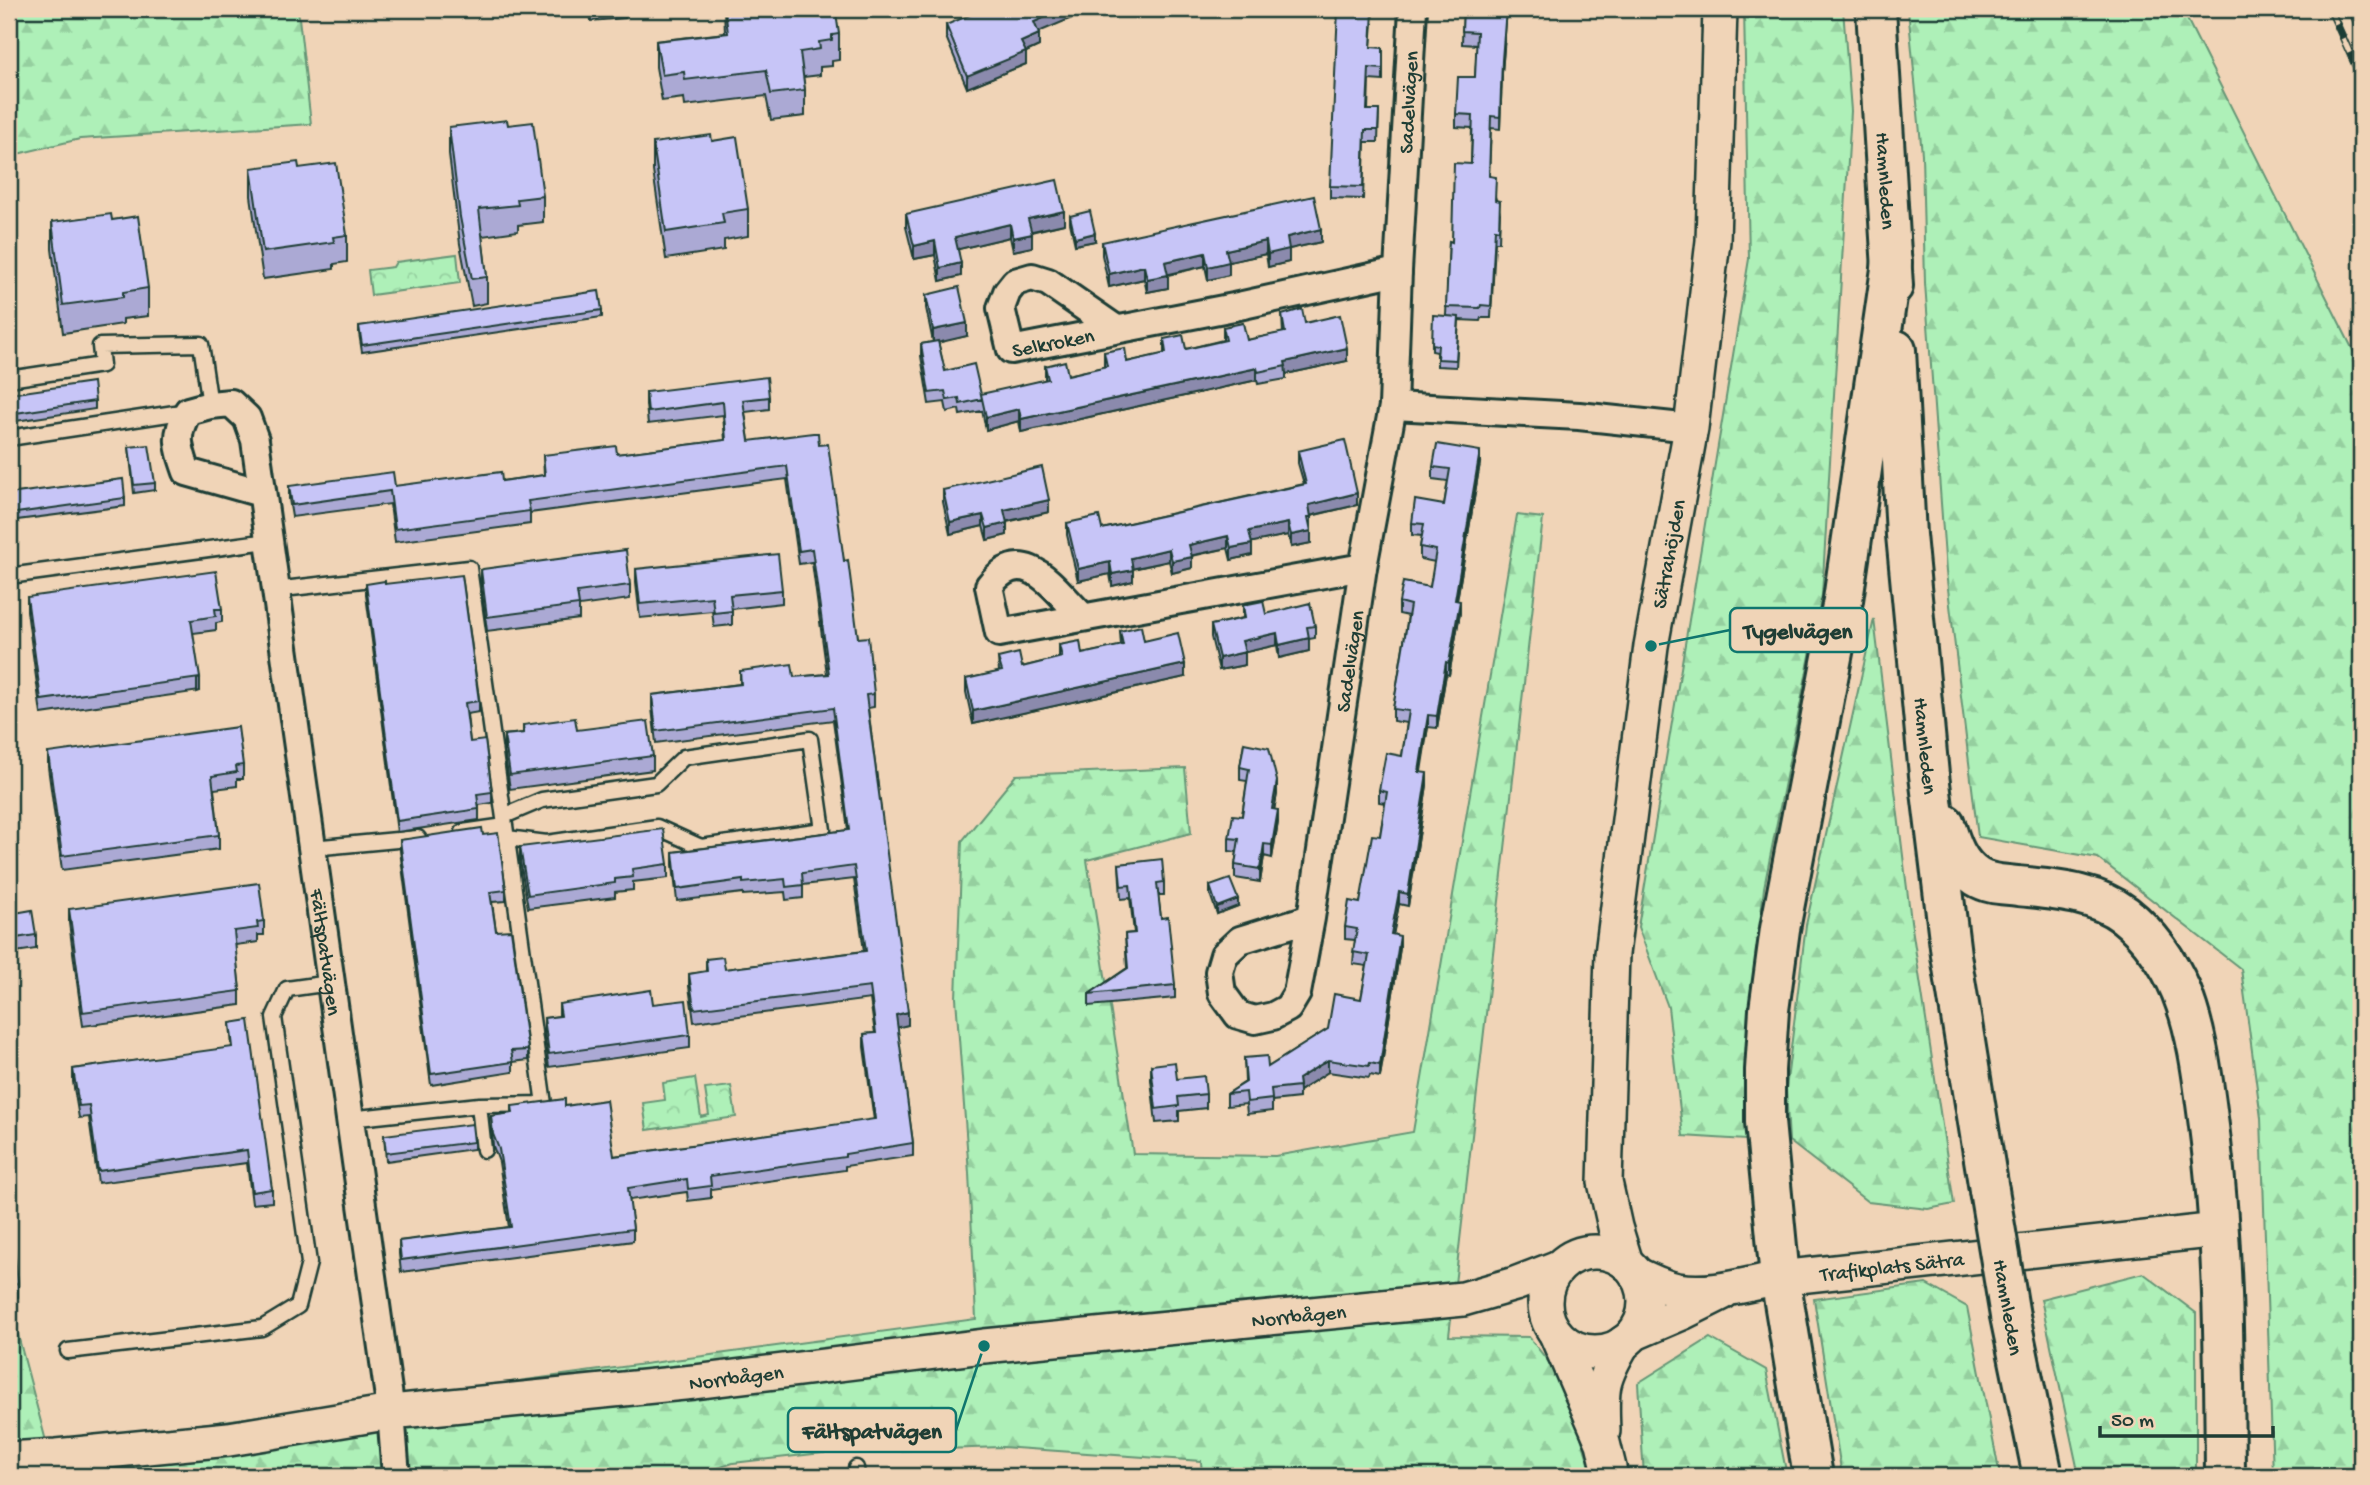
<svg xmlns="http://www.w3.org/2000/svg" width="2370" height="1485" viewBox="0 0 2370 1485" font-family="'Gochi Hand',sans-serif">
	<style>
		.forest { fill: url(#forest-firs); stroke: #669676; stroke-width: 2 }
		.park { fill: url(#park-crowns); stroke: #669676; stroke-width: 2 }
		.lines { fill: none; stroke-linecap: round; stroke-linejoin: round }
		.service-casing { stroke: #1f3d34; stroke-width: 19 }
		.minor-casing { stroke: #1f3d34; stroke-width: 32 }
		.tertiary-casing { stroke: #1f3d34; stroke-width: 38 }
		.secondary-casing { stroke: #1f3d34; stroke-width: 44 }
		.service { stroke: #f0d4b7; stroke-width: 14 }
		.minor { stroke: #f0d4b7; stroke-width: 26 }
		.tertiary { stroke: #f0d4b7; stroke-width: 33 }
		.secondary { stroke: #f0d4b7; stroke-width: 38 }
		.rail-casing { stroke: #1f3d34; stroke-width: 8 }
		.rail { stroke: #f0d4b7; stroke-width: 5; stroke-dasharray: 16; stroke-linecap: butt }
		.secondary-bridge-casing { stroke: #1f3d34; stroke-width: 44; stroke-linecap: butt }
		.secondary-bridge { stroke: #f0d4b7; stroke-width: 38 }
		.wall { fill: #aba9d4; stroke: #1f3d34; stroke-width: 2 }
		.shaded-wall { fill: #8b8aad; stroke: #1f3d34; stroke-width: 2 }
		.building { fill: #c7c5f7; stroke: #1f3d34; stroke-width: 2 }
		.labels { text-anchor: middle; stroke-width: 5; stroke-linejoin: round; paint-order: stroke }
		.street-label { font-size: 21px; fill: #1f3d34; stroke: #f0d4b7 }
		.leader { fill: none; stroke: #0f766e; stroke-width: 2.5 }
		.callout-dot { fill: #0f766e; stroke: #f0d4b7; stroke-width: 2.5 }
		.callout { fill: #f0d4b7; stroke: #0f766e; stroke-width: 2.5 }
		.callout-label { font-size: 23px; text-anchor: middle; font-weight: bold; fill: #1f3d34 }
	</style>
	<defs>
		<pattern id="forest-firs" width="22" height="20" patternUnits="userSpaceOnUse" patternTransform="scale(1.75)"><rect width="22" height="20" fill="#aef0b8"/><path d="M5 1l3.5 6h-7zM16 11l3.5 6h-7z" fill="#95cf9f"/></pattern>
		<pattern id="park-crowns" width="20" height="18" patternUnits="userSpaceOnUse" patternTransform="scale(1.75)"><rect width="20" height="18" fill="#aef0b8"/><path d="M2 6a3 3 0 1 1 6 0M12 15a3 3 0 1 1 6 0" fill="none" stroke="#95cf9f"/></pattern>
	</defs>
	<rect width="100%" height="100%" fill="#f0d4b7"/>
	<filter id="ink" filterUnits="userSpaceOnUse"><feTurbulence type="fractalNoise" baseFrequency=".0143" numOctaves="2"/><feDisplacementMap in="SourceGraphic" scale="14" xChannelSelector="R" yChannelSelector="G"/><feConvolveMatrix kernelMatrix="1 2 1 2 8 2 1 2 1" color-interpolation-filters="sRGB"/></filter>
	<g filter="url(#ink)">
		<path class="forest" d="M9 9H298L311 124 80 139 9 156Z
			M1744 9H1843L1851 111 1822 595 1764 888 1747 1042 1746 1140 1683 1136 1668 1007 1638 927 1749 259Z
			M1908 9H2182L2361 366V1476H2273L2261 1118 2241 969 2098 858 1978 837 1946 572 1925 283 1922 154Z
			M1517 515 1543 518 1449 1336 1529 1337 1564 1382 1593 1476H1202L1201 1461 1002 1447 822 1453 733 1463 694 1476H9V1336L18 1335 47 1445 976 1319 969 1173 956 998 962 841 1016 775 1185 768 1191 833 1087 860 1133 1154 1275 1156 1413 1132Z
			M1874 619 1911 921 1954 1204 1928 1209 1868 1202 1789 1141 1786 1089 1806 925Z
			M2143 1273 2196 1313V1476H2079L2041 1299Z
			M1926 1284 1967 1307 2000 1476H1842L1814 1299Z
			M1710 1338 1766 1370 1787 1476H1644L1638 1383Z"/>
		<path class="park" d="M457 254 460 283 371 295 368 270 393 267 396 262Z
			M695 1078 701 1117 709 1115 705 1089 731 1086 736 1117 647 1130 643 1103 665 1100 663 1083Z"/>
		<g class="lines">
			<g class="service-casing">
				<path id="service" d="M9 379 102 365 100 346 201 344 210 405
					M9 438 188 411
					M9 576 268 541
					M274 590 469 568 544 1104 479 1105 349 1119
					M504 816 542 800 656 784 684 757 810 739 823 830 701 847 657 827 547 843 507 838
					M463 832 505 826
					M312 848 418 838
					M479 1105 484 1150
					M68 1351 262 1328 298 1306 309 1263 274 1017 287 989 330 983
					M856 1468 857 1476"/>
			</g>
			<g class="minor-casing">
				<g id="minor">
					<path id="s1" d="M1116 329 1048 282 1032 277 1015 282 1007 292 1001 308 1011 350 1234 307 1398 271"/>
					<path d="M1393 406 1579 416 1691 428"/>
					<path id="s2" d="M261 493 187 472C178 446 174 436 188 411L210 405 231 403 247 418 255 440 391 1412 396 1476"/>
					<path d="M1082 616C1054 589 1024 540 989 586L999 633 1363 567"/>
					<path id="s3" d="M1311 918 1240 940 1224 955 1219 972 1222 993 1238 1015 1255 1020 1273 1016 1288 1008 1297 993 1311 918 1363 567 1393 406 1398 271 1413 9"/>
				</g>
			</g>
			<g class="tertiary-casing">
				<g id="tertiary">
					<circle cx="1595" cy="1302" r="50"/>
					<path id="s4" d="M1626 1263 1615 1227 1605 1182 1612 954 1651 646 1691 428 1713 241 1720 9"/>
					<path id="s5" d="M1636 1274C1649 1280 1663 1287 1677 1290 1711 1296 1747 1284 1780 1278L2218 1230"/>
					<path d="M1635 1333 1684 1312 1722 1293"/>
					<path d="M1556 1334 1603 1443 1611 1476"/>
					<path d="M1603 1431C1601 1388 1601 1380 1623 1343"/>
					<path id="s6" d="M9 1459 56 1456 229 1439 391 1412 694 1382 984 1346 1463 1299 1515 1284 1559 1267"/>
				</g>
			</g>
			<g class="secondary-casing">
				<g id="secondary">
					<path id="s7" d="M1876 9 1893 286"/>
					<path id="s8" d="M1896 350 1906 535 1929 775 1951 955 1989 1190"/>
					<path d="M1945 824C1951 844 1958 865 1977 877 1990 885 2004 884 2018 886 2054 890 2095 892 2125 915 2149 934 2169 962 2181 991 2198 1033 2203 1081 2209 1126 2224 1242 2224 1359 2225 1476"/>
					<path d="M2010 1316 2043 1476"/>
					<path d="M1813 1476 1780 1278 1765 1122V1070L1769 1010 1780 929 1843 600 1892 262"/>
				</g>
			</g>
			<use href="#service" class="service"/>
			<use href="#minor" class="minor"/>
			<use href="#tertiary" class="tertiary"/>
			<use href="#secondary" class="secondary"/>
			<g class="rail-casing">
				<path id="rail" d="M2330 9 2361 78
					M2351 9 2361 33"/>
			</g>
			<use href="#rail" class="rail"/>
			<g class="secondary-bridge-casing">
				<path id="secondary-bridge" d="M1989 1190 2010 1316"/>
			</g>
			<use href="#secondary-bridge" class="secondary-bridge"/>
		</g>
		<path class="wall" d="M590 9H625V18L591 21Z
			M724 9H828L829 14 839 34V60L832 61V66L820 67V75L803 77 805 90V116L771 120 766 96 685 106 684 98 662 101 656 67V41L725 33Z
			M1095 9H1115V11L1098 18Z
			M1463 9H1507L1502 73 1500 129 1491 128 1489 176 1500 213 1499 242H1495L1491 318H1481L1480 321 1459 320 1456 367 1437 366V352L1432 351V344L1446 316 1449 241 1452 242 1471 164 1472 128 1456 127V114L1475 77 1477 45 1462 44Z
			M1373 23 1371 47 1383 48V81L1369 80 1368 110H1379L1378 142H1365L1363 199 1330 198V186Z
			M946 25 1038 32 1039 46 1026 52V64L967 88 946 37Z
			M508 125 543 196V222L518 225V231L482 236 487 277V303L472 306 460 244 449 154V127Z
			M712 141 748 209V236L724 240V250L666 259 653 171V143Z
			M251 168H299L347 235V262L334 264V269L263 279 251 196Z
			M906 214 1064 224 1031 232 1032 247 1013 251 1010 237 958 249 961 276 940 281 935 255 914 259 906 227Z
			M1070 216 1095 241 1075 245 1070 223Z
			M112 220 148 288V316L123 319V324L63 333 52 249V222Z
			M1102 242H1321L1289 249V262L1268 267 1266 254 1229 262V275L1208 280 1205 266 1168 275V288L1147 292 1144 279 1109 287 1102 255Z
			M926 295 967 336 938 342 945 371 981 396 1045 380V366L1068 375 1104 367V352L1127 362 1164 354V339L1186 349 1223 340V327L1247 340 1283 333 1282 315 1305 323 1347 361 1286 374V379L1258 384 1257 380 1021 432 1019 421 986 430 982 410V411L960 415 959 409 947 412 945 402 929 404 921 356V344L933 342 926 308Z
			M602 310V317L362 352 359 333V326Z
			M646 392 769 397V409L745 412 749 441 819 445 844 561 858 638 874 694V707L868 708 908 1025 897 1027 913 1143V1156L845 1166V1170L711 1189V1198L688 1201 687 1192 629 1200 633 1229V1241L401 1272 399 1254V1241L509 1227 499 1162 493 1146 491 1116 512 1113V1106H565L614 1156 874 1120 864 1047V1034L875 1033 870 999 694 1022 689 986V974L706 972V959L725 969 864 951 854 879 803 885V898L786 900 785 892 743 895V893L677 901 673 865V852L848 830 833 720 656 743 652 708V695L740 684V671L794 677 827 674 812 562 799 564 787 479 530 513V524L395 542 390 504 292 517 289 499V486H395L502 481 544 475 543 455 617 454 725 440 723 415 648 424 646 405Z
			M9 394 95 401V409L9 422Z
			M129 447 155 483V490L134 493Z
			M1298 451 1357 505 1311 516V543L1291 547 1288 535 1251 542 1252 555 1231 560 1228 548 1192 556V568L1172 573 1169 561 1133 569V581L1112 586 1110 574 1078 581 1067 535V523L1102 529 1304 484 1298 463Z
			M1480 463 1457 600 1460 613 1449 675 1446 674 1437 728 1428 727 1420 772 1427 785 1408 906 1399 904 1393 934 1400 948 1380 1077 1370 1075 1369 1078 1328 1072 1299 1091V1098L1272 1101V1111L1247 1114 1246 1104 1227 1106V1094L1245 1082 1244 1058 1268 1067 1328 1029 1361 999 1367 966 1353 964 1355 940 1345 939V927L1360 903 1380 836 1385 803 1379 802V790L1402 756 1407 723 1393 721V709L1408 616 1399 614V602L1430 587 1435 562 1420 559V547L1422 536 1412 535V523L1444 505 1448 481 1433 479V467Z
			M943 490 1049 512 1007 522V535L987 540 983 526 950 534 943 502Z
			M9 494 125 498V506L9 521Z
			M636 569 782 590V603L732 609V625L714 627 712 611 640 618 636 583Z
			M481 570 630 585V599L579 606V619L487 631 481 584Z
			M366 584H385L479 701V712L467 714 470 742 492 792V803L479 805V820L397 832 366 595Z
			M27 597 222 609V622L216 623V630L193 633 200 691 41 714 27 611Z
			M1243 605 1266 614 1315 626V638L1309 639V651L1279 658 1277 645 1245 652V665L1219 670 1211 637V625L1243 618Z
			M1120 631 1144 641 1185 677 973 724 966 692V679L999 672 998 658 1022 667 1059 658V645L1082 654 1121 646Z
			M523 725 577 730 653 756V770L510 789 504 749V735L523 733Z
			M1244 743 1277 794 1274 809 1278 822 1272 858 1264 856 1260 882 1235 878V865L1237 852 1229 851V838L1242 816 1247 781 1240 780V767Z
			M48 753 243 765V779H237V786L214 789 219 835V849L62 870 48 767Z
			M483 835 506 890V901L492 902 496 931 528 1050V1060L513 1062V1072L431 1085 400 851V840Z
			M520 847 668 864V878L633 882V890L615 892V897L528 908 520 861Z
			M1119 864 1164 882V895H1158L1161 918 1175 985V998L1089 1006V994L1127 968 1125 934 1134 933 1130 898 1121 899Z
			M1210 886 1238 906 1217 914 1210 894Z
			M69 909 264 921V935H258V942L235 945 240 991V1005L83 1026 69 923Z
			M9 914 36 935V949L9 953Z
			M559 1004H653L690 1035V1048L549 1067 544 1032V1018L559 1016Z
			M230 1023 272 1189V1202L252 1204 247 1163 98 1183 89 1117 79 1118 73 1082V1069L232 1048Z
			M1151 1065 1206 1094V1108L1179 1111V1121L1156 1123 1151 1080Z
			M384 1135 474 1142V1149L386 1161Z
			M9 1240 18 1283V1297L9 1299Z"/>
		<path class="shaded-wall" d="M1064 9H1093L1034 34V22Z
			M1098 9H1115V11L1098 18Z
			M1506 9H1507L1502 73 1500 129 1502 60Z
			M1039 34V46L1026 52V64L967 88V76L1021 42Z
			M1064 211V224L1028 232V219Z
			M1010 224V237L955 250V237Z
			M1321 229V242L1289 249V262L1268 267V254L1287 237Z
			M1095 233V241L1075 245V238Z
			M1032 234V247L1013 251V238Z
			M935 241V255L914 259V246Z
			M1266 241V254L1229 262V275L1208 280V267L1226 250Z
			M1205 253V266L1165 275V262Z
			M961 263V276L940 281V268Z
			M1144 266V279L1109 287V274Z
			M1168 275V288L1147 292V279Z
			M967 323V336L933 344V330Z
			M1347 348V361L1286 374 1285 362Z
			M1257 368V380L1021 432V419Z
			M1019 409V421L986 430V417Z
			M1480 451V463L1455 612V600Z
			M1357 493V505L1309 516V505Z
			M1049 500V512L1004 522V510Z
			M983 515V526L950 534V522Z
			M1007 523V535L987 540V528Z
			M1288 523V535L1249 543V531Z
			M1311 531V543L1291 547V535Z
			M1228 536V548L1189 556V545Z
			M1252 544V555L1231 560V548Z
			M1169 549V561L1131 569V558Z
			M1192 557V568L1172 573V561Z
			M1110 562V574L1078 581V569Z
			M1133 570V581L1112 586V574Z
			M1460 601V613L1449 675V663Z
			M1277 633V645L1242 653V641Z
			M1309 638V651L1279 658V645Z
			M1245 652V665L1219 670V658Z
			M1446 662V674L1437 728V716Z
			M1185 664V677L973 724V711Z
			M200 678V691L197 692V679Z
			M1428 715V727L1419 784V772Z
			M1427 773V785L1408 906V894Z
			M1277 781V794L1272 822V809Z
			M1278 810V822L1272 858V845Z
			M1264 844V856L1260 882V869Z
			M1399 892V904L1391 946V934Z
			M1238 899V906L1217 914V907Z
			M1400 936V948L1380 1077V1065Z
			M908 1012V1025L896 1028V1015Z
			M1328 1060V1072L1299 1091 1298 1079Z"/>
		<path class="building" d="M725 9H828L829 14 836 13 839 34 832 35V40L819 42 820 49 800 52 805 90 771 94 766 70 685 80 684 72 662 75 656 41 728 33Z
			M984 9H1064L1034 22 1039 34 1021 42 1026 52 967 76 946 25Z
			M1338 9 1373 11 1371 47 1383 48V69L1369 68 1367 110H1379L1378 130H1365L1363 187 1330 186Z
			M1463 9H1506L1502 60 1500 117 1491 116 1489 176 1496 177 1495 200 1500 201 1499 230 1495 229 1491 306 1481 305 1480 308 1446 307 1449 241 1452 242 1454 163 1471 164 1473 115 1456 114 1458 77H1475L1477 32 1462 31Z
			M507 120 508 125 533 122 543 196 517 199 518 205 479 209 487 277 472 279 460 217 449 127Z
			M711 135 712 141 737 137 748 209 722 213 724 223 666 232 653 143Z
			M298 162 299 168 336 163 347 235 333 237 334 242 263 252 251 168Z
			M1057 180 1064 211 1028 219 1032 234 1013 238 1010 224 955 237 961 263 940 268 935 241 914 246 906 214Z
			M1314 196 1321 229 1287 237 1289 249 1268 254 1266 241 1226 250 1229 262 1208 267 1205 253 1165 262 1168 275 1147 279 1144 266 1109 274 1102 242Z
			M1090 211 1095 233 1075 238 1070 216Z
			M111 214 112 220 138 216 148 288 123 292V297L63 305 52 222Z
			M959 287 967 323 933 330 926 295Z
			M599 291 602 310 362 345 359 326Z
			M1302 309 1305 323 1340 315 1347 348 1285 362 1286 366 1258 372 1257 368 1021 419 1019 409 986 417 981 394 1048 379 1045 366 1065 361 1068 375 1107 366 1104 352 1125 348 1127 362 1166 353 1164 339 1183 335 1186 349 1226 340 1223 327 1243 323 1247 340 1285 332 1282 315Z
			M1433 315 1459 317 1456 360 1437 359 1438 345 1432 344Z
			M938 341 945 371 974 364 982 399 960 404 959 398 947 400 945 391 929 393 921 344Z
			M767 377 769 397 743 400 749 441 813 433H818L819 445 828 444 844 561 848 560 858 638 868 637 874 694 866 695 908 1012 896 1015 913 1143 845 1154V1157L710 1176 711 1186 688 1189 687 1179 628 1188 633 1229 401 1260 399 1241 511 1227 499 1149 493 1134 491 1116 513 1113 512 1106 565 1099V1106L606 1100 614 1156 875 1119 864 1034 876 1033 870 987 694 1009 689 974 707 971 706 959 723 957 725 969 866 951 854 866 802 873 803 885 786 887 785 879 743 883V880L677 889 673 852 849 830 833 708 656 731 652 695 741 684 740 671 792 664 794 677 829 674 812 549 799 551 787 466 528 501 530 511 395 529 390 491 292 505 289 486 393 472 395 486 501 472 502 481 545 475 543 455 616 446 617 454 726 440 723 402 648 412 646 392Z
			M93 382 95 401 9 414V394Z
			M1345 440 1357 493 1309 505 1311 517H1308L1311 531 1291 535 1288 523 1249 531 1252 544 1231 548 1228 536 1189 545 1192 557 1172 561 1169 549 1131 558 1133 570 1112 574 1110 562 1078 569 1067 523 1099 516 1102 529 1306 484 1298 451Z
			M1437 444 1480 451 1455 600 1460 601 1449 663 1446 662 1437 716 1428 715 1419 772 1427 773 1408 894 1399 892 1391 934 1400 936 1380 1065 1370 1063 1369 1066 1328 1060 1298 1079 1299 1086 1271 1089 1272 1099 1247 1102 1246 1092 1227 1094 1246 1082 1244 1058 1267 1056 1268 1067 1328 1029 1334 994 1361 999 1369 955 1353 952 1357 929 1345 927 1349 901 1360 903 1372 835 1380 836 1387 792 1379 790 1386 753 1402 756 1409 711 1393 709 1410 605 1399 602 1403 582 1430 587 1436 550 1420 547 1424 524 1412 523 1415 500 1444 505 1450 469 1433 467Z
			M149 445 155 483 134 485 129 447Z
			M1042 467 1049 500 1004 510 1007 523 987 528 983 515 950 522 943 490Z
			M123 479 125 498 9 514V494Z
			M626 550 630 585 577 592 579 605 487 617 481 570 483 569Z
			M778 554 782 590 730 595 732 611 714 613 712 597 640 604 636 569Z
			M216 571 222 609H215L216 616 191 620 200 678 41 700 27 597Z
			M462 575 479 701 465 703 470 742 485 740 492 792 477 794 479 809 397 821 366 584 385 581V584Z
			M1263 601 1266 614 1310 603 1315 626 1307 627 1309 638 1279 645 1277 633 1242 641 1245 652 1219 658 1211 625 1245 618 1243 605Z
			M1141 626 1144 641 1178 633 1185 664 973 711 966 679 1002 671 998 658 1019 653 1022 667 1062 657 1059 645 1080 641 1082 654 1123 645 1120 631Z
			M575 718 577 730 648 721 653 756 510 775 504 735 524 733 523 725Z
			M238 727 243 765 236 766 237 772 212 776 219 835 62 856 48 753Z
			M1244 743 1269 748 1277 781 1272 809 1278 810 1272 845 1264 844 1260 869 1235 865 1239 839 1229 838 1233 815 1242 816 1249 769 1240 767Z
			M482 828 483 835 498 833 506 890 490 892 496 931 511 930 528 1050 511 1051 513 1062 431 1074 400 840Z
			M663 829 668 864 632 869 633 877 615 879V883L528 895 520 847Z
			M1162 859 1164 882 1157 883 1161 918 1168 917 1175 985 1089 994 1128 968 1125 934 1135 933 1130 885 1121 886 1119 864Z
			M1230 879 1238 899 1217 907 1210 886Z
			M259 883 264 921 257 922 258 928 234 931 240 991 83 1012 69 909Z
			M32 910 36 935 9 939V914Z
			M651 990 653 1004 686 1000 690 1035 549 1054 544 1018 561 1016 559 1004Z
			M249 1020 272 1189 252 1192 247 1150 98 1171 89 1105 79 1106 73 1069 233 1047 230 1023Z
			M1175 1062 1177 1079 1204 1076 1206 1094 1178 1097 1179 1106 1156 1109 1151 1065Z
			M472 1124 474 1142 386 1153 384 1135Z
			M13 1239 18 1283 9 1285V1240Z"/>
	</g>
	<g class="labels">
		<g class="street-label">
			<text dy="7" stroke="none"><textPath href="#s3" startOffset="1132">Sadelvägen</textPath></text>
			<text dy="7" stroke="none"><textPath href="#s7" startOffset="172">Hamnleden</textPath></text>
			<text dy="7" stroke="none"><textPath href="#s1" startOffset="233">Selkroken</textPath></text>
			<text dy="7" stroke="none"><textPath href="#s4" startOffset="716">Sätrahöjden</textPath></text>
			<text dy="7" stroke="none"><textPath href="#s3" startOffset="569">Sadelvägen</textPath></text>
			<text dy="7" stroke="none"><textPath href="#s8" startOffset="397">Hamnleden</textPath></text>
			<text dy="7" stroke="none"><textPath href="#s2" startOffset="747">Fältspatvägen</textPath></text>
			<text dy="7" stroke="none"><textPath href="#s5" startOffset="261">Trafikplats Sätra</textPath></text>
			<text transform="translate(2009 1307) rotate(80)" y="7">Hamnleden</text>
			<text dy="7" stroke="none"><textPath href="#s6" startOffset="1298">Norrbågen</textPath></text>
			<text dy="7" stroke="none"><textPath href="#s6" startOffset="732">Norrbågen</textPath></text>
		</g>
	</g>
	<path class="leader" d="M1651 646L1730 630M984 1346L956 1430"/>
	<g class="callout-dot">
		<circle cx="1651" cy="646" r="7"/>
		<circle cx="984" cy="1346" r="7"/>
	</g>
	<g class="callout">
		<rect x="1730" y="608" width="137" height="44" rx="7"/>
		<rect x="788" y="1408" width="168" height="44" rx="7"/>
	</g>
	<g class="callout-label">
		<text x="1798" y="638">Tygelvägen</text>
		<text x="872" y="1438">Fältspatvägen</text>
	</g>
	<rect width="2370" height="1485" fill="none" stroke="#f0d4b7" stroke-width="35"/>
	<rect x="18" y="18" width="2335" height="1450" fill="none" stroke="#1f3d34" stroke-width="2.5" filter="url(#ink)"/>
	<path d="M2100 1426v10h173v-10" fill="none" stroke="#1f3d34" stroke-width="3.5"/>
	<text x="2111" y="1426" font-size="21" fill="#1f3d34" stroke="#f0d4b7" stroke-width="5" paint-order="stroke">50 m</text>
</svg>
